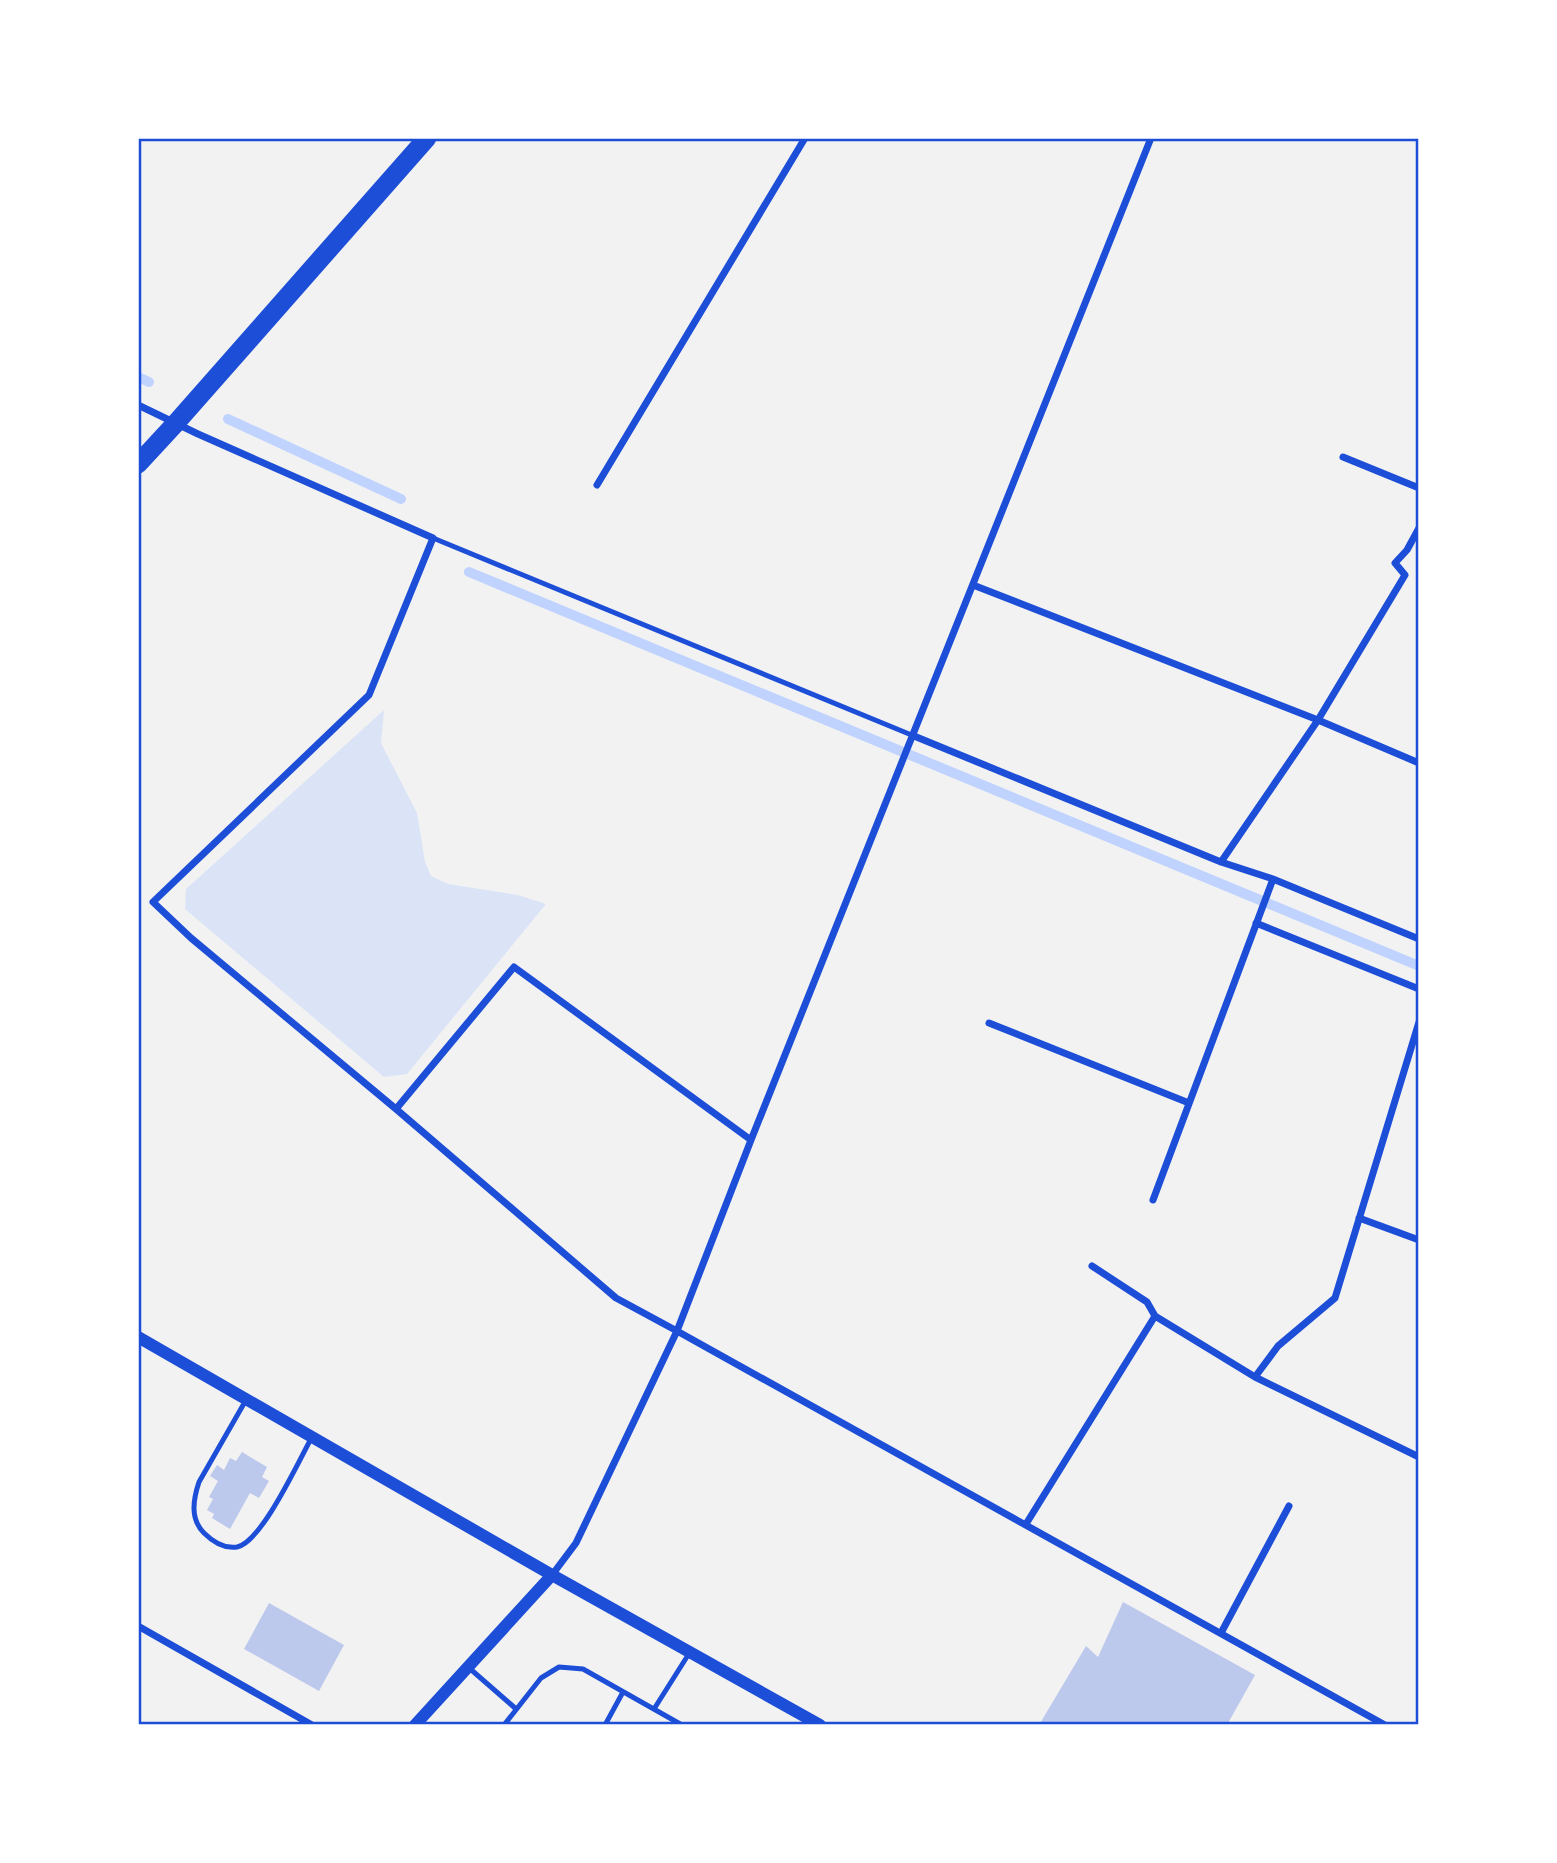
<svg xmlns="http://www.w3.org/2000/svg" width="1557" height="1863" viewBox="0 0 1557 1863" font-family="'Noto Serif',serif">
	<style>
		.green { fill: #dbe4f7 }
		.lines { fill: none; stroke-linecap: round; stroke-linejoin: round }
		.stream { stroke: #bfd3fe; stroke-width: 10 }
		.building { fill: #bdc9ec }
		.service { stroke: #1d4ed8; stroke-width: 5 }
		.minor { stroke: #1d4ed8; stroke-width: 7 }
		.tertiary { stroke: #1d4ed8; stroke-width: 12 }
		.trunk { stroke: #1d4ed8; stroke-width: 19 }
		.neatline { fill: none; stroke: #1d4ed8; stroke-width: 2.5 }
	</style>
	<rect width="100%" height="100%" fill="#f2f2f2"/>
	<path class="green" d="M384 710 381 743 417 813 425 862 431 876 448 884 518 895 546 904 407 1074 384 1077 185 909 186 889Z"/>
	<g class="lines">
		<path class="stream" d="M138 377 149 382
			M228 419 401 499
			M469 572 1419 966"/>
	</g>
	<path class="building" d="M242 1452 267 1467 262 1477 269 1481 259 1498 250 1493 230 1529 212 1518 214 1514 207 1510 213 1499 209 1497 218 1481 210 1476 217 1465 224 1470 230 1458 236 1461Z
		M1123 1602 1255 1675 1227 1725H1039L1086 1646 1098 1657Z
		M269 1603 344 1645 319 1691 244 1649Z"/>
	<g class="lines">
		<path class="service" d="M433 538 914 736
			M246 1400 199 1482C193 1500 190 1519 204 1533 213 1542 224 1549 237 1547 262 1542 299 1460 312 1437
			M468 1667 515 1708
			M654 1709 690 1652
			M504 1725 541 1678 559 1667 583 1669 682 1725
			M605 1725 623 1692"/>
		<path class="minor" d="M138 405 198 434 433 538 369 695 153 902 191 938 396 1109 616 1298 677 1331 1385 1725
			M1343 457 1419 488
			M597 485 805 138
			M1419 528 1407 550 1395 563 1405 575 1318 720 1221 862 1273 879 1419 939
			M973 585 1318 720 1419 763
			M914 736 1221 862
			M1256 923 1419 989
			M989 1023 1189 1103
			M396 1109 514 967 751 1140
			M1153 1200 1273 879
			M1359 1218 1419 1240
			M1092 1266 1147 1302 1155 1316
			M1255 1377 1278 1346 1335 1298 1419 1022
			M1026 1524 1155 1316 1255 1377 1419 1457
			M552 1575 576 1543 677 1331 751 1140 1151 138
			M138 1626 312 1725
			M1221 1633 1289 1506"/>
		<path class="tertiary" d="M138 1337 552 1575 820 1725
			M415 1725 552 1575"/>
		<path class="trunk" d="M138 464 175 424 427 138"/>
	</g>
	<rect width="1557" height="1863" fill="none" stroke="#ffffff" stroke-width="280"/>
	<rect x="140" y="140" width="1277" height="1583" class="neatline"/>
</svg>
